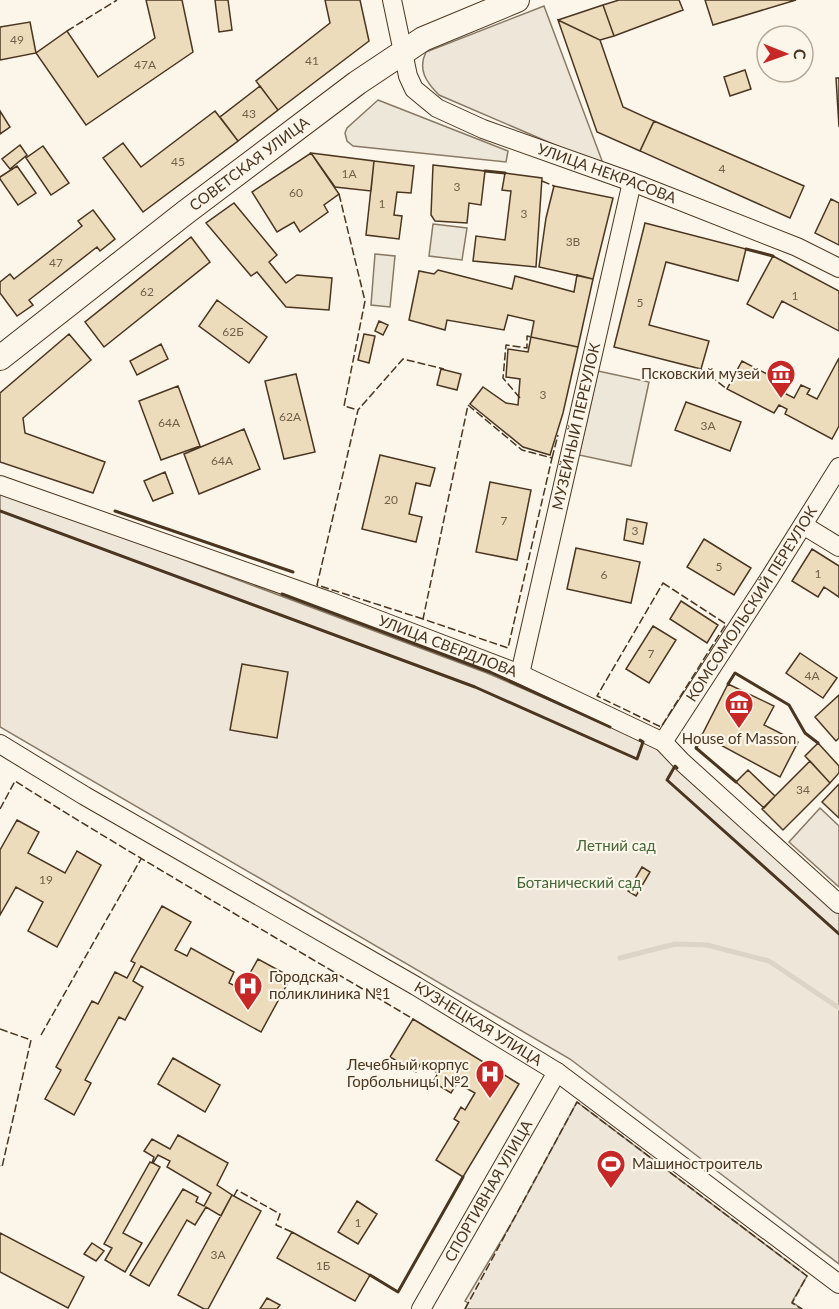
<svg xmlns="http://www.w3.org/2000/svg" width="839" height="1309" viewBox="0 0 839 1309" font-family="Lato,sans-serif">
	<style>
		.green { fill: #ede6d9; stroke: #887966; stroke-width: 1.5 }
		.parking { fill: #ede7d9; stroke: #887966; stroke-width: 1.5 }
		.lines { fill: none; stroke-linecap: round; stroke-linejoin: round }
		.stream { stroke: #dcd4c6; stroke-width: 5 }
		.building { fill: #ecdcbc; stroke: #4a3520; stroke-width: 1.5 }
		.minor-casing { stroke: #4a3520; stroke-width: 20 }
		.major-casing { stroke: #4a3520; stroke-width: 26 }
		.minor { stroke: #fbf6e9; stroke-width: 18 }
		.major { stroke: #fbf6e9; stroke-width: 24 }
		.fence { stroke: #4a3520; stroke-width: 1.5; stroke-dasharray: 8 3; stroke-linecap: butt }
		.wall { stroke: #4a3520; stroke-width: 3 }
		.labels { text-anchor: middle; stroke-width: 4.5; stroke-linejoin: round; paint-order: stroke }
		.number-label { font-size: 12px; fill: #725f47 }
		.street-label { font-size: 15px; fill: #4a3520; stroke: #fbf6e9 }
		.poi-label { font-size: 15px; fill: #4a3520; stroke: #fbf6e9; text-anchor: end }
		.park-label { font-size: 15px; fill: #436837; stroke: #fbf6e9 }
	</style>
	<rect width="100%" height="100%" fill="#fbf6e9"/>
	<path class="green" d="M544 6 604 166 439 95C427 83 417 70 426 52Z
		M0 491 487 673 657 747 839 907V1264L570 1059 0 727Z
		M820 808 839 826V887L789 842Z
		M577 1102 807 1276 792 1302 802 1309H465L468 1303 465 1301 514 1219Z"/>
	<path class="parking" d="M378 100 508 151 506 162 353 146 347 141 345 133 347 128Z
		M433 224 467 228 462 260 429 256Z
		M375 254 395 256 390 307 371 305Z
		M598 371 649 382 631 466 579 455Z"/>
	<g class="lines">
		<path class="stream" d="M620 958 675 944 707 945 769 961 839 1008"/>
	</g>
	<path class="building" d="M146 0H182L193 52 86 125 36 53 67 31 98 77 155 38Z
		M215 0H228L232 30 219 32Z
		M325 0H360L369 41 278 110 256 81 330 23Z
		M619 0H679L683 10 614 36 603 5Z
		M705 0H796L713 25Z
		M603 5 614 36 600 40 623 107 654 121 640 151 597 132 558 20Z
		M603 5 614 36 600 40 623 107 654 121 640 151 597 132 558 20Z
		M558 20 600 40 623 107 654 121 640 151 597 132Z
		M30 22 36 53 0 60V27Z
		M745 70 751 89 730 96 724 77Z
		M836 78H839V127Z
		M260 86 278 110 238 141 220 117Z
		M0 111 10 127 0 134Z
		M215 111 238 141 143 212 103 158 123 143 141 167Z
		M654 121 804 186 790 218 640 151Z
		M20 145 27 155 10 169 2 159Z
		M43 146 69 183 51 195 26 158Z
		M311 153 374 161 371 191 335 187Z
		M311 153 339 194 324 205 328 212 300 232 294 222 277 232 252 192Z
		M374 161 414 166 411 193 397 192 394 215 402 216 399 239 366 235Z
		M433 165 485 171 481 205 469 203 467 223 435 221 431 215Z
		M17 166 36 193 18 205 0 179V177Z
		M505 173 542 178 536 267 473 261 476 236 505 240 511 191 502 190Z
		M554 186 613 198 593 279 539 267 546 218Z
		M831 199 839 203V245L815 233Z
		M234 203 277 255 269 262 286 283 297 275 332 278 329 310 286 307 257 272 251 276 206 223Z
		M93 210 115 239 100 251 97 247 29 300 33 305 17 316 0 293V282L10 274 14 279 82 226 78 221Z
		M645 223 746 249 738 281 666 262 649 325 709 341 701 369 614 347Z
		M191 237 210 262 104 347 85 322Z
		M773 256 839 291V331L782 301 773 318 747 304Z
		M438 270 512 289 515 276 574 292 577 275 593 279 578 347 531 337 534 321 508 315 504 330 447 320 445 330 409 320 419 271 434 274Z
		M217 300 267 337 249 363 199 326Z
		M379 321 388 325 383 335 375 331Z
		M69 334 91 360 23 418 25 433 105 462 93 493 0 462V393Z
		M364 334 375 336 369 363 358 360Z
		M531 337 578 347 563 413 550 455 523 447 470 404 483 387 506 403 518 405 520 379 506 377 508 349 528 352Z
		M161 344 168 359 137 375 130 361Z
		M839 358V426L832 439 785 414 787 409 779 405 774 413 727 389 742 361 788 385 784 393 794 398 801 385 810 389 807 394 817 399Z
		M441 369 461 374 457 390 437 385Z
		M296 374 315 452 284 459 265 381Z
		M178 386 200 446 161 460 139 401Z
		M686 402 741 422 730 451 675 430Z
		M244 429 260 469 199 494 184 454Z
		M380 455 435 468 430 486 416 483 409 514 422 517 416 542 362 529Z
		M165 472 173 493 153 501 144 481Z
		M490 482 531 490 517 560 476 552Z
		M627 519 647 523 643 544 624 540Z
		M704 539 751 568 734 595 687 567Z
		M576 548 640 562 631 603 567 589Z
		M812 549 839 566V597L824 587 818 597 792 581Z
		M681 601 718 625 707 643 670 619Z
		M653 626 676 640 649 683 626 669Z
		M800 653 837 678 823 698 786 673Z
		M242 664 288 672 277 738 230 730Z
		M728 684 774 706 764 725 798 742 780 777 702 735Z
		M839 695V738L836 741 815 717Z
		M818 743 839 766V773L830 783 805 756Z
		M810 761 830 783 783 830 762 809Z
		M748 770 775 796 764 808 736 782Z
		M839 784V818L822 802Z
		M17 820 39 832 28 853 65 873 77 851 101 865 57 947 28 931 43 902 16 887 0 915V850Z
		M642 867 650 872 636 896 628 891Z
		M162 906 191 922 175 950 187 956 191 948 234 972 229 983 241 989 258 959 291 977 261 1032 141 966 133 981 143 987 125 1020 119 1017 85 1080 91 1083 74 1115 45 1099 61 1070 56 1067 92 1001 98 1004 115 972 127 978 135 963 131 961Z
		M413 1019 519 1084 463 1177 436 1160 459 1122 454 1119 461 1107 465 1110 475 1093 457 1083 451 1093 433 1082 438 1073 421 1063 416 1072 390 1057Z
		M173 1058 220 1085 205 1112 158 1084Z
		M178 1135 228 1163 217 1185 232 1195 221 1216 206 1207 195 1225 187 1220 149 1286 130 1275 183 1189 198 1197 196 1202 204 1206 211 1193 167 1167 170 1161 158 1155 153 1163 160 1167 123 1233 142 1243 125 1272 105 1260 112 1248 104 1244 150 1162 152 1163 154 1157 144 1151 152 1139 170 1149Z
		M232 1195 261 1211 208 1309H204L178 1295Z
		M357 1201 377 1214 358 1244 338 1232Z
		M292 1232 370 1275 355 1301 277 1258Z
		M0 1233 84 1277 68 1308 0 1272Z
		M92 1243 104 1251 96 1261 84 1254Z
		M267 1298 280 1305 277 1309H260Z"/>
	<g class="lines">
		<g class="minor-casing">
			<g id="minor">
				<path id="s1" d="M392 0 408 76 414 89 437 108 483 129 632 182 797 247 839 268"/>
				<path id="s2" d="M0 485 329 601 520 674 663 742 681 761 839 904"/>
				<path d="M803 525 839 547"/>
				<path id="s3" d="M520 674 632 182"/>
				<path id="s4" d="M663 742 769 579 839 467"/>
				<path id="s5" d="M0 744 85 796 416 986 557 1072 839 1284"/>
				<path id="s6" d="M421 1309 557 1072"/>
			</g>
		</g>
		<g class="major-casing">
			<g id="major">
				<path id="s7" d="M0 358 186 212 357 83 423 39 517 0"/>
			</g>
		</g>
		<use href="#minor" class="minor"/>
		<use href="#major" class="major"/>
		<path class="fence" d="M67 31 117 0
			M542 181 554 186
			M339 194 365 301 344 406 358 410
			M701 369 727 389
			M520 398 503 378 506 345 527 348V336L531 337
			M468 405 522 450 552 458 508 648 423 619Z
			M552 458 558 435
			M663 583 726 624 661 727 597 696Z
			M423 619 317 585 358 410 403 359 444 369
			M0 809 15 781C146 864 280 939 413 1019
			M0 1029 31 1040 2 1167 0 1166
			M41 1035 141 859
			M234 1196 237 1190 280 1214 276 1225 292 1232
			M465 1309 577 1102 807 1276 792 1303 802 1309"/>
		<path class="wall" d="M485 171 505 173
			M746 249 773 256
			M0 511 475 687 637 759 643 742 640 740
			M115 511 293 572
			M282 594 490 672 610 727
			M728 684 735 673 789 705 805 733 818 743
			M702 735 696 748 736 782
			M677 768 675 766 667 780 839 934
			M370 1275 398 1292 463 1177"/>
	</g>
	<defs>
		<g id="museum-pin" transform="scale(1.5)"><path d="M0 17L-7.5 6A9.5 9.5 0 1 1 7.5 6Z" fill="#c62828" stroke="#fbf6e9"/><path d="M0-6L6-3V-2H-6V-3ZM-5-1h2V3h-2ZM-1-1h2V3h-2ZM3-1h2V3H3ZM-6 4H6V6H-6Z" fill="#fff"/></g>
		<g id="hospital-pin" transform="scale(1.5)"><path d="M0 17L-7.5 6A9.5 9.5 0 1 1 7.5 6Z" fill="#c62828" stroke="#fbf6e9"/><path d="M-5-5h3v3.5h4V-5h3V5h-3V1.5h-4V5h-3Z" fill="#fff"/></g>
		<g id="stadium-pin" transform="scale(1.5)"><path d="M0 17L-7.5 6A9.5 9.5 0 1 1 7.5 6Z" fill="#c62828" stroke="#fbf6e9"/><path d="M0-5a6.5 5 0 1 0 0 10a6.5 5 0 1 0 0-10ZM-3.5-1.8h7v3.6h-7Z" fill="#fff"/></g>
	</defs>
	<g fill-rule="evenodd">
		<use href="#museum-pin" x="781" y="374"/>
		<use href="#museum-pin" x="739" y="704"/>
		<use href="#hospital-pin" x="248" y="986"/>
		<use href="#hospital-pin" x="490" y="1074"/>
		<use href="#stadium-pin" x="611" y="1164"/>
	</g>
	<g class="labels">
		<g class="number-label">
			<text x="17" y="44">49</text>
			<text x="312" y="65">41</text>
			<text x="145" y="69">47А</text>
			<text x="249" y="118">43</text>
			<text x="178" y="166">45</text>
			<text x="722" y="173">4</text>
			<text x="349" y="178">1А</text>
			<text x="457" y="191">3</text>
			<text x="296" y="197">60</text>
			<text x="382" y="208">1</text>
			<text x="524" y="218">3</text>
			<text x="573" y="246">3В</text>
			<text x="56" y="267">47</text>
			<text x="147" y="296">62</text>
			<text x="795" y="300">1</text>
			<text x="640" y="307">5</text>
			<text x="233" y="336">62Б</text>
			<text x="543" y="399">3</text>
			<text x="290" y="421">62А</text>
			<text x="169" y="427">64А</text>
			<text x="708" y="430">3А</text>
			<text x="222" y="465">64А</text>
			<text x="391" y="504">20</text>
			<text x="504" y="525">7</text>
			<text x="635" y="535">3</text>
			<text x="719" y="571">5</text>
			<text x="818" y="578">1</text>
			<text x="604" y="579">6</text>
			<text x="651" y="658">7</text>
			<text x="812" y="680">4А</text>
			<text x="803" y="794">34</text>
			<text x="46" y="884">19</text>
			<text x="358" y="1227">1</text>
			<text x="218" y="1259">3А</text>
			<text x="323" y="1270">1Б</text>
		</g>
		<g class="street-label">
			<text dy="5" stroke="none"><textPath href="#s7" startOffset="316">СОВЕТСКАЯ УЛИЦА</textPath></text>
			<text dy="5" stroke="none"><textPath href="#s1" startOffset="304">УЛИЦА НЕКРАСОВА</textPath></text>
			<text dy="5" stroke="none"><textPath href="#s3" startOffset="254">МУЗЕЙНЫЙ ПЕРЕУЛОК</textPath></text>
			<text dy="5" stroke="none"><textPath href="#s4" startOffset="164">КОМСОМОЛЬСКИЙ ПЕРЕУЛОК</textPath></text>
			<text dy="5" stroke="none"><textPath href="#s2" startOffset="476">УЛИЦА СВЕРДЛОВА</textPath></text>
			<text dy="5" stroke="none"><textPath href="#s5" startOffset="554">КУЗНЕЦКАЯ УЛИЦА</textPath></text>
			<text dy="5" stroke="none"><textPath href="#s6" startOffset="136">СПОРТИВНАЯ УЛИЦА</textPath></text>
		</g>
		<g class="poi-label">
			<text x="760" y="379">Псковский музей</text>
			<text x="739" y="744" text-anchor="middle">House of Masson</text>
			<text x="269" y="982" text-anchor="start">Городская<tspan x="269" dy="17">поликлиника №1</tspan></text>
			<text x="469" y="1070">Лечебный корпус<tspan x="469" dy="17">Горбольницы №2</tspan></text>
			<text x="632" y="1169" text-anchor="start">Машиностроитель</text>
		</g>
		<g class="park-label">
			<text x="616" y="851">Летний сад</text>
			<text x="579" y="888">Ботанический сад</text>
		</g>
	</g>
	<g transform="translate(785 54) rotate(91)"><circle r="28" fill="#fbf6e9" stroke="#b4a999" stroke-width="1.5"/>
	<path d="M0-4.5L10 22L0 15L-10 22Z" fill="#c62828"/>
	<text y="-9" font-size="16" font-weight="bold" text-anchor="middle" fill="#4a3520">С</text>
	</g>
</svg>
